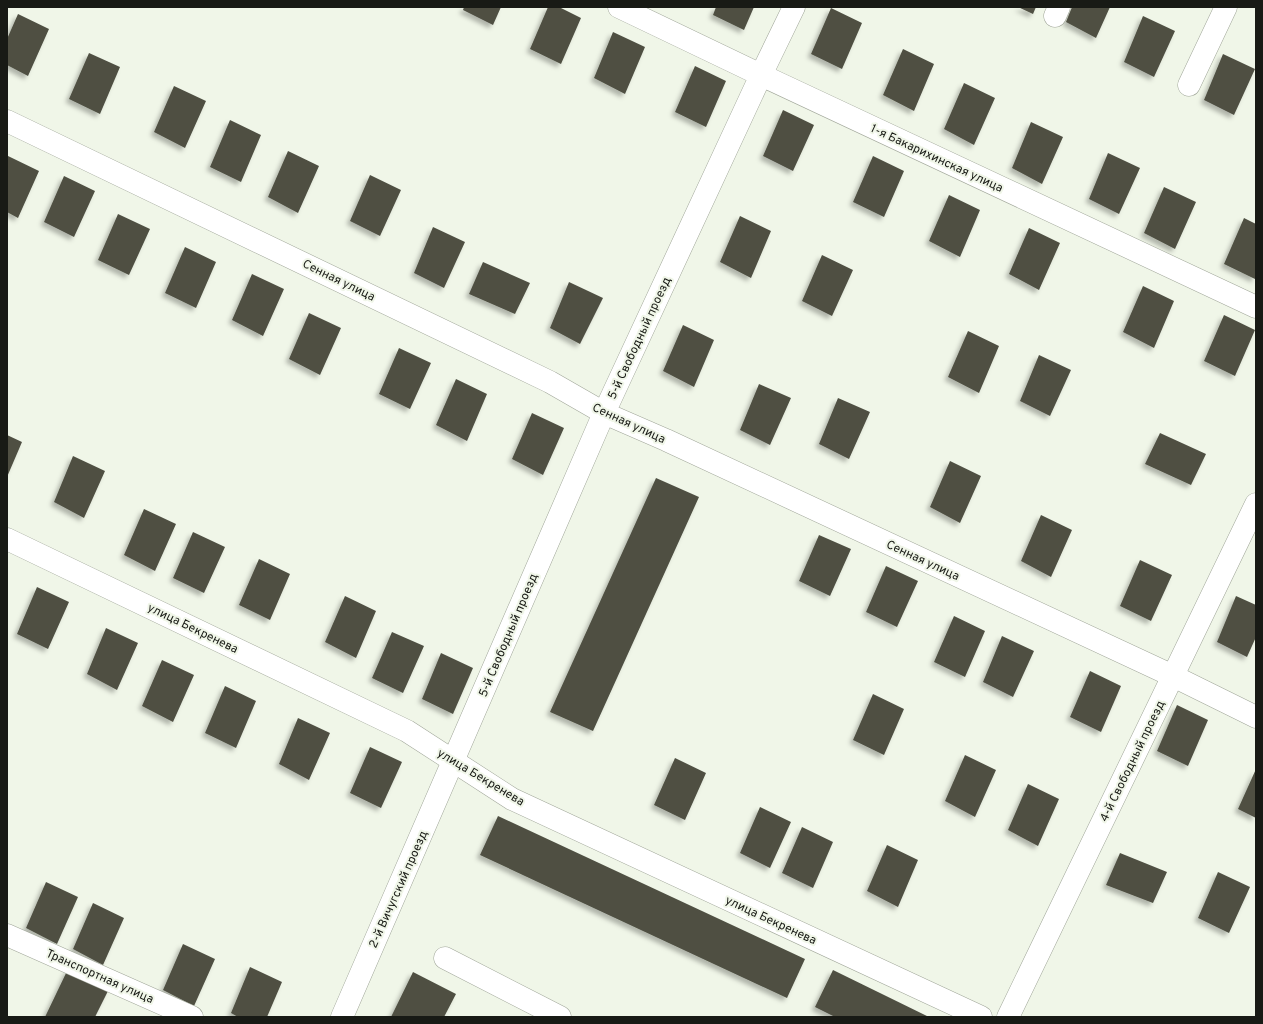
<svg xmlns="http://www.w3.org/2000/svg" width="1263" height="1024" viewBox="0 0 1263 1024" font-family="Overpass,sans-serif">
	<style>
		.building { fill: #4f5043; filter: url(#shadow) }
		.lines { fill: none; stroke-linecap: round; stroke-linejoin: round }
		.street-casing { stroke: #a0a699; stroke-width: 23 }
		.street { stroke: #fff; stroke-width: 22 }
		.labels { text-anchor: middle; stroke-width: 4; stroke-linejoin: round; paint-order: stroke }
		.street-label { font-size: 12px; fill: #181a15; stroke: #f0f6e8 }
	</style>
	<defs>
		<filter id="shadow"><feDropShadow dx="-3.5" dy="3.5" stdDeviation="2" flood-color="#0004"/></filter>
	</defs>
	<rect width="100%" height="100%" fill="#f0f6e8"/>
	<path class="building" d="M464 7H501L493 25 463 10Z
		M548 7H559L581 18 561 64 530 49Z
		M716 7H754L744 30 713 15Z
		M1018 7H1036L1033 14Z
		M1072 7H1110L1096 38 1066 22Z
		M831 8 862 23 842 69 811 54Z
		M18 14 49 29 28 76 7 65V39Z
		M1143 16 1175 31 1154 77 1124 62Z
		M613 32 645 47 625 94 594 78Z
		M903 49 934 64 914 111 883 95Z
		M89 53 120 67 100 114 69 99Z
		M1223 54 1255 69 1234 115 1204 100Z
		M695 66 726 81 706 127 675 112Z
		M964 83 995 98 974 145 944 129Z
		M174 86 206 101 185 148 154 132Z
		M783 110 814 125 793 171 763 156Z
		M230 120 261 135 241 182 210 167Z
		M1031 122 1063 137 1042 184 1012 168Z
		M288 151 319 166 298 213 268 197Z
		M1108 153 1140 168 1119 214 1089 199Z
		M8 156 39 171 18 218 7 212Z
		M873 156 904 171 884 217 853 202Z
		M370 175 401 190 380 236 350 221Z
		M64 176 95 191 74 237 44 222Z
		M1164 187 1196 202 1175 249 1144 233Z
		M949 195 980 210 960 257 929 241Z
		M118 214 150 229 129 275 98 260Z
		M740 216 771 231 751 278 720 262Z
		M1244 218 1256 224V276L1255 279 1224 264Z
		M433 227 465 242 444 288 414 273Z
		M1029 228 1060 243 1039 290 1009 274Z
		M185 247 216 262 196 308 165 293Z
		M822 255 853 270 832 316 802 301Z
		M483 262 530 283 515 314 469 294Z
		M252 274 284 289 263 336 232 320Z
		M569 282 603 298 580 344 550 328Z
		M1143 286 1174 301 1154 348 1123 332Z
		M309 313 341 328 320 375 289 359Z
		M1224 315 1255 330 1235 376 1204 361Z
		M683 325 714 340 694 387 663 371Z
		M968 331 999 346 979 393 948 377Z
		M399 348 431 363 410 409 379 394Z
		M1039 355 1071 370 1050 416 1020 401Z
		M456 379 487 394 467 441 436 425Z
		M759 384 791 398 770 445 740 430Z
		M838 398 870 412 849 459 819 444Z
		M532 413 564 428 543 475 512 459Z
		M1160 433 1206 454 1191 485 1145 464Z
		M7 435 22 442 7 477Z
		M73 456 105 471 84 518 54 502Z
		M950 461 981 476 960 523 930 507Z
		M656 478 699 497 593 731 550 712Z
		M144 509 176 524 155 571 124 555Z
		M1041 515 1072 530 1051 577 1021 561Z
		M193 532 225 547 204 593 173 578Z
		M819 535 851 549 830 596 799 581Z
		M259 559 290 574 270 620 239 605Z
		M1140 560 1172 575 1151 621 1120 606Z
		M886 566 918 581 897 627 866 612Z
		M37 587 69 602 48 649 17 634Z
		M345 596 376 611 356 658 325 642Z
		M1236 596 1256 605V637L1247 657 1217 642Z
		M954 616 985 631 965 677 934 662Z
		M106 628 138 643 117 690 87 674Z
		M392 632 424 646 403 693 372 678Z
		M1002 636 1034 651 1013 697 983 682Z
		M441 653 473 668 453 714 422 699Z
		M162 660 194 675 173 722 142 706Z
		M1090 671 1121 686 1101 732 1070 717Z
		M225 686 256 701 236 748 205 733Z
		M873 694 904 709 884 755 853 740Z
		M1177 705 1208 720 1188 766 1157 751Z
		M298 718 330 733 309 780 279 764Z
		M370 747 402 762 381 808 350 793Z
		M965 755 996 770 975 817 945 801Z
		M675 758 706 773 685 820 654 805Z
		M1256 769V818L1238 809Z
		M1028 784 1059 799 1038 846 1008 830Z
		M760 807 791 822 770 868 740 853Z
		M498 816 805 959 787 998 480 855Z
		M802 827 833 842 813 888 782 873Z
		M887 845 918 860 898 907 867 891Z
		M1120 853 1167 872 1153 903 1106 885Z
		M1218 872 1250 887 1229 933 1198 918Z
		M46 882 78 897 57 944 26 928Z
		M93 903 124 918 103 965 73 949Z
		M183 944 215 959 194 1006 163 990Z
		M250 967 282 982 267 1017H238L231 1013Z
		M68 969 109 989 95 1017H45Z
		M833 970 929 1017H835L815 1007Z
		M413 972 456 994 444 1017H391Z"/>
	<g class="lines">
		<g class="street-casing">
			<path id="street" d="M619 7 761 75 1256 307
				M1055 16 1059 7
				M1189 85 1226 7
				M7 121 550 382 604 413 666 440 1173 676 1256 717
				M7 539 407 731 512 799 981 1017
				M7 935 192 1017
				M445 958 560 1017
				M342 1017 604 413 761 75 794 7
				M1008 1017 1256 504"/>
		</g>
		<use href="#street" class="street"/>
	</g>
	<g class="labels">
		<g class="street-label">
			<text transform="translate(937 158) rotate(25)" y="4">1-я Бакарихинская улица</text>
			<text transform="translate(339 280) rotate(26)" y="4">Сенная улица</text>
			<text transform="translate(639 338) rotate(-65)" y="4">5-й Свободный проезд</text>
			<text transform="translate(629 423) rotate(25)" y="4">Сенная улица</text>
			<text transform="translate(923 560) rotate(25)" y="4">Сенная улица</text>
			<text transform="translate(193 628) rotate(26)" y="4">улица Бекренева</text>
			<text transform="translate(508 635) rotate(-67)" y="4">5-й Свободный проезд</text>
			<text transform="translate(1132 761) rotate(-64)" y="4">4-й Свободный проезд</text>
			<text transform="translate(481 777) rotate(31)" y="4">улица Бекренева</text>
			<text transform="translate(398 889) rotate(-66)" y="4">2-й Вичугский проезд</text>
			<text transform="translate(771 920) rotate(25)" y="4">улица Бекренева</text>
			<text transform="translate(100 976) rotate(24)" y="4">Транспортная улица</text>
		</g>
	</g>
	<rect width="1263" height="1024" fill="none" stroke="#181a15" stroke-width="16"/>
</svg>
